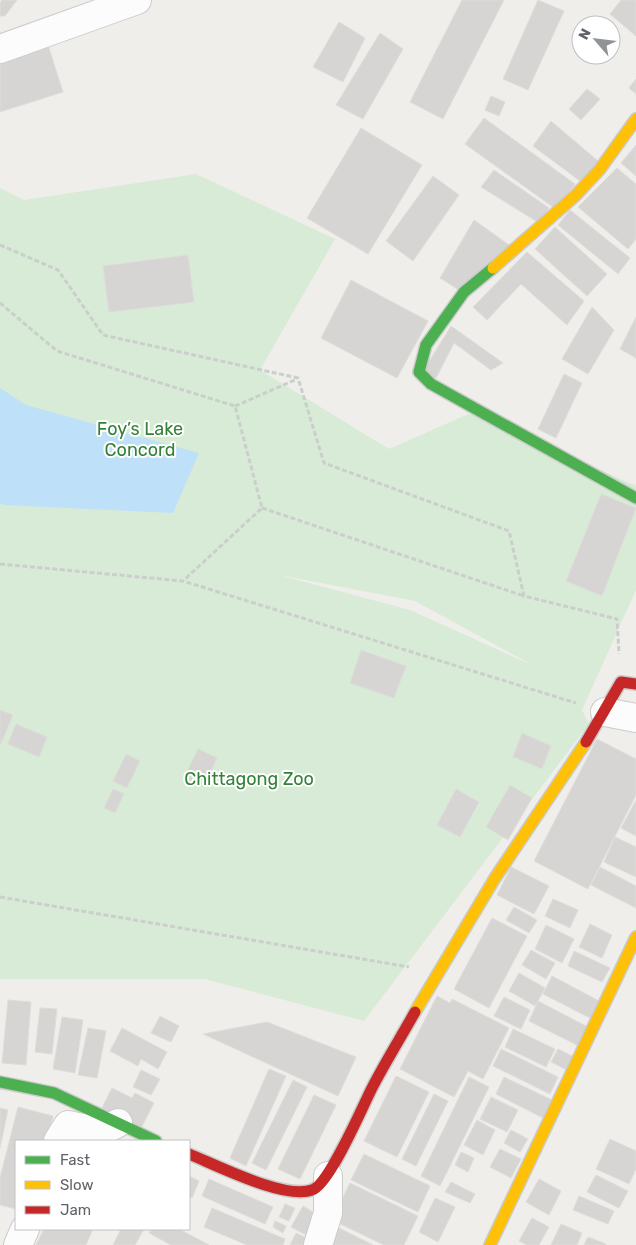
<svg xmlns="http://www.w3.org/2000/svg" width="636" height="1245" viewBox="0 0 636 1245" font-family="Rubik,sans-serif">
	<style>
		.green { fill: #d8ebd6; fill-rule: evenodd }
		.water { fill: #bfe0f9 }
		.building { fill: #d6d5d3; stroke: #deddd9 }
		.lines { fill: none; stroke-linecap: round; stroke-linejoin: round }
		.street-casing { stroke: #cbcccc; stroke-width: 30 }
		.fast-casing { stroke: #cacacb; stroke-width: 14 }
		.slow-casing { stroke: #cacacb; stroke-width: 14 }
		.jam-casing { stroke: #cacacb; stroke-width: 14 }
		.path { stroke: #cacfcc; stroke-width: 3; stroke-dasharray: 5 2.5; stroke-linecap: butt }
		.street { stroke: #fdfcfc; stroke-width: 28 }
		.fast { stroke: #4caf50; stroke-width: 11 }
		.slow { stroke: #ffc107; stroke-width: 11 }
		.jam { stroke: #c62828; stroke-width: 11 }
		.labels { text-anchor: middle; stroke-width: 4; stroke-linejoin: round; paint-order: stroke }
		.park-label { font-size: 18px; fill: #348238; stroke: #fff }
	</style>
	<rect width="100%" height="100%" fill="#efeeea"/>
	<path class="green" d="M196 174 335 239 260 370 389 449 473 412 636 486V590L582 710 589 724 364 1021 205 979H0V188L24 200ZM279 575 415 601 536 667 410 610Z"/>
	<path class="water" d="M0 388 26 405 199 453 173 513 4 505 0 503Z"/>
	<path class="building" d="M2 0H17L5 16H0V3Z
		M462 0H504L443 119 410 102Z
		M538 0 564 11 528 90 503 79Z
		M621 0H636V36L610 14Z
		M339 22 365 38 343 82 313 67Z
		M380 33 403 49 363 119 336 105Z
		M47 42 63 92 0 112V57Z
		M636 79V94L629 88Z
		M587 89 600 99 581 120 569 109Z
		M491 96 505 102 499 116 485 110Z
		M484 118 575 184 557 210 465 144Z
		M551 121 598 161 580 181 533 146Z
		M361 128 422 165 368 254 307 218Z
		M636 145V176L621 163Z
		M617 168 636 184V239L628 249 578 207Z
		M494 170 549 208 539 223 481 187Z
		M433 176 459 195 413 261 386 241Z
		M570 210 630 258 618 274 558 225Z
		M474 220 509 245 459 290 440 278Z
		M555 227 607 274 587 296 535 249Z
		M527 252 584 301 567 325 521 284 487 320 473 307Z
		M188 255 194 302 109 312 103 266Z
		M351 280 428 321 397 378 321 338Z
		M592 307 614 330 588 374 562 359Z
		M636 317V358L620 349Z
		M451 326 503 363 491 370 454 343 436 378 422 373Z
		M564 374 582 383 556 438 538 429Z
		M601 494 636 508 602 596 566 581Z
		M361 650 406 666 394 698 350 683Z
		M0 710 13 715 0 746Z
		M16 724 47 737 39 757 8 744Z
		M522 733 551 746 542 769 513 757Z
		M597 739 636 759V795L588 889 534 861Z
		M198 749 217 758 204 787 184 777Z
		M126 754 140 761 127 788 113 781Z
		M510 785 532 798 508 840 486 827Z
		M113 789 124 794 115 813 104 808Z
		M456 789 479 802 460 837 437 825Z
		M636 800V836L621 828Z
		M615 837 636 847V877L604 862Z
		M511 867 549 886 534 914 497 895Z
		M600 867 636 886V908L591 885Z
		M553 899 578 910 570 928 545 916Z
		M514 907 537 920 529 933 506 920Z
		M492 918 527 936 489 1008 454 989Z
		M590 924 612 935 602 958 579 947Z
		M546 925 574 939 562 963 535 949Z
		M531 950 555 963 546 979 522 965Z
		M574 951 610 968 602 982 568 966Z
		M519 973 545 988 535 1006 509 991Z
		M552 976 601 1002 592 1019 543 994Z
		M437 996 450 1003 452 999 509 1028 483 1079 468 1071 454 1097 400 1069Z
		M504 997 530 1010 521 1029 494 1016Z
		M8 1000 31 1002 26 1065 2 1063Z
		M538 1001 588 1027 579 1046 529 1021Z
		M40 1008 57 1009 52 1054 35 1052Z
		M160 1016 179 1026 171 1042 151 1033Z
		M62 1017 83 1020 75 1073 53 1069Z
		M267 1022 356 1057 338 1096 203 1034Z
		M88 1028 106 1031 97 1078 78 1075Z
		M122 1028 167 1052 158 1069 141 1059 138 1066 110 1051Z
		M513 1029 555 1049 546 1067 505 1047Z
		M501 1049 558 1077 550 1094 493 1066Z
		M558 1049 574 1057 567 1070 551 1062Z
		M269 1069 286 1076 246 1166 230 1158Z
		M141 1070 160 1079 151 1095 133 1087Z
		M396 1076 429 1092 397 1157 364 1141Z
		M469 1077 489 1087 440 1186 421 1176Z
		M504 1077 552 1100 543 1118 496 1094Z
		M293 1080 307 1087 266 1170 252 1163Z
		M112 1088 132 1098 135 1093 154 1103 141 1128 102 1108Z
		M434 1094 448 1101 416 1166 402 1159Z
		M314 1095 336 1105 300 1179 278 1169Z
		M491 1097 518 1110 507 1132 480 1119Z
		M18 1107 53 1116 47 1141H16V1209L0 1205V1178Z
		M0 1108 8 1110 0 1148Z
		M477 1120 495 1130 483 1155 464 1145Z
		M511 1130 528 1139 520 1152 504 1143Z
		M610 1139 636 1151V1169L629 1184 596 1169Z
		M500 1149 521 1159 511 1178 490 1167Z
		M461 1152 474 1158 468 1172 455 1165Z
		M364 1154 430 1186 418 1212 351 1180Z
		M596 1175 628 1191 619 1208 587 1192Z
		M189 1176 199 1181 192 1198 189 1197Z
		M209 1179 273 1207 265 1224 202 1196Z
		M539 1179 561 1191 549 1215 526 1202Z
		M451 1182 475 1194 470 1203 445 1192Z
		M350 1183 418 1216 404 1245H384L332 1220Z
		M579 1196 614 1211 608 1224 573 1210Z
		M435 1198 455 1207 438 1242 419 1232Z
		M285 1204 295 1208 289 1221 279 1217Z
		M303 1206 323 1218 312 1238 291 1227Z
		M212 1208 285 1239 283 1245H247L204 1227Z
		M532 1218 549 1227 539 1245H527L519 1241Z
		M275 1221 286 1226 283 1233 273 1227Z
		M561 1224 582 1233 577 1245H551Z
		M335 1226 373 1245H325Z
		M44 1229H93L86 1245H36Z
		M121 1229H144L135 1245H113Z
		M152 1229H179L209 1245H171L149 1233Z
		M296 1233 311 1240 309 1245H290Z
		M588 1237 606 1244V1245H584Z"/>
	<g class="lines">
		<g class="street-casing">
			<path id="street" d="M0 49 137 0
				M605 712 636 718
				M58 1141 68 1125 101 1132 118 1123
				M18 1245 25 1229
				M318 1245 328 1213V1176"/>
		</g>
		<g class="fast-casing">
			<path id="fast" d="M493 268 464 292 426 345 419 372 431 384 636 498
				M0 1082 54 1093 156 1141"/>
		</g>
		<g class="slow-casing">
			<path id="slow" d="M493 268 576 195 600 169 636 119
				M415 1012 495 878 586 742
				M490 1245 636 937"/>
		</g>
		<g class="jam-casing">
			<path id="jam" d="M586 742 621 682 636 684
				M189 1154C216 1165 285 1200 312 1190 330 1184 363 1105 373 1086 386 1061 401 1037 415 1012"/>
		</g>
		<path class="path" d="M0 245 58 270 103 335 298 378 324 463 509 531 524 596 617 619 619 654
			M0 303 57 351 235 406 262 508 184 580
			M235 406 297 379
			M262 508 524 596
			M0 564 183 581 576 703
			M0 897 409 967"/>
		<use href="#street" class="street"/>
		<use href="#fast" class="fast"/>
		<use href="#slow" class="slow"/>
		<use href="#jam" class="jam"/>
	</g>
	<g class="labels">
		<g class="park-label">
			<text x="140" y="435">Foy’s Lake<tspan x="140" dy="21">Concord</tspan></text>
			<text x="249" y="785">Chittagong Zoo</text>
		</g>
	</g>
	<rect x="15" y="1140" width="175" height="90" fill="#ffffff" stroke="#bfc1c3"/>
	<rect x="25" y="1156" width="25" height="8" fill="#4caf50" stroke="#bfc1c3"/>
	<text x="60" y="1165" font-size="15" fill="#5f6368">Fast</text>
	<rect x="25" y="1181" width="25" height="8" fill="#ffc107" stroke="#bfc1c3"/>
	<text x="60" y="1190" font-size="15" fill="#5f6368">Slow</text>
	<rect x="25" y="1206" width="25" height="8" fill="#c62828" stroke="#bfc1c3"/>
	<text x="60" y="1215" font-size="15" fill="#5f6368">Jam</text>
	<g transform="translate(596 40) rotate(298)"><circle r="24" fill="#ffffff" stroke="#bfc1c3"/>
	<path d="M0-4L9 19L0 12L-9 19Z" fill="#919496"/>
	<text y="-8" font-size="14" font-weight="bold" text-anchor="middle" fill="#5f6368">N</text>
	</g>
</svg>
